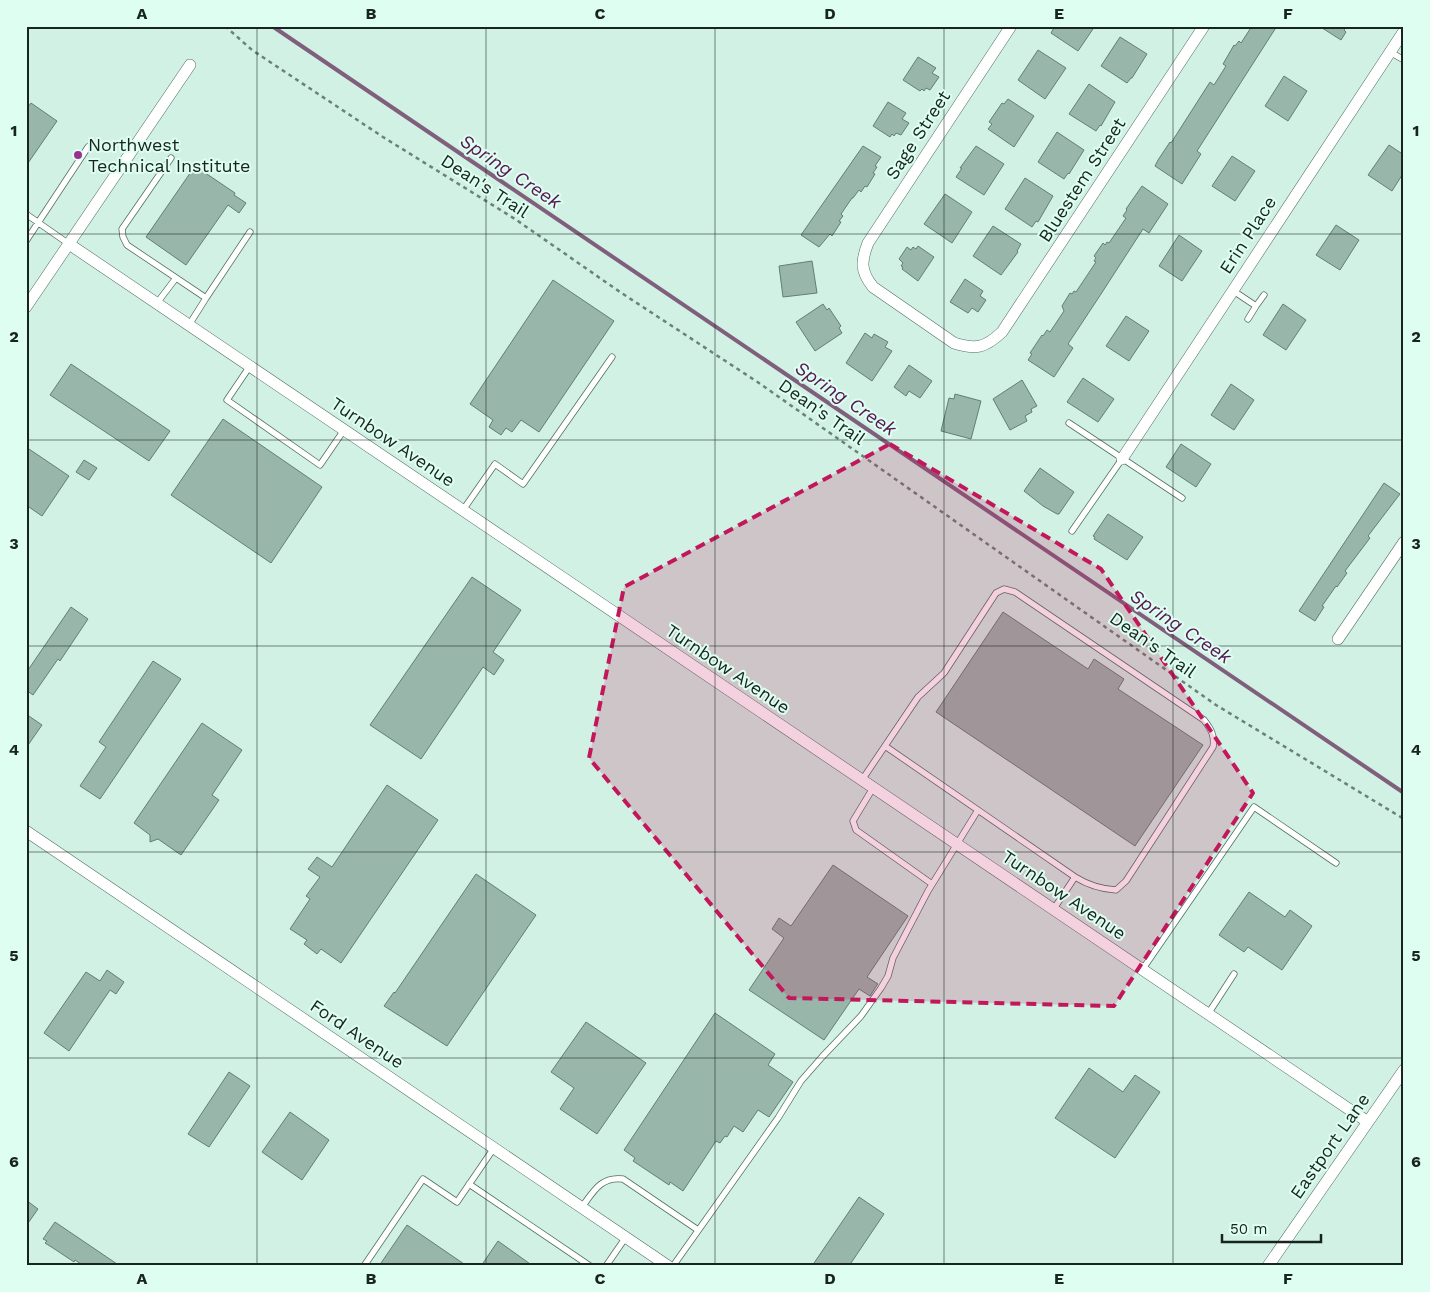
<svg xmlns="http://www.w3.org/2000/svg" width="1430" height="1292" viewBox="0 0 1430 1292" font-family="'Work Sans',sans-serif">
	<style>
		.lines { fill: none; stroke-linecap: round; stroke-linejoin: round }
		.stream { stroke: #805f7d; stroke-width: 4 }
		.building { fill: #98b6aa; stroke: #627f74 }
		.service-casing { stroke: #536f64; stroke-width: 7 }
		.minor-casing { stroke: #536f64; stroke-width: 12 }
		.path { stroke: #6c8178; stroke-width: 2.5; stroke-dasharray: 4 4; stroke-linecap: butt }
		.service { stroke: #fff; stroke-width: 5.5 }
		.minor { stroke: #fff; stroke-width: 11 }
		.marked { fill: #c2185b; fill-opacity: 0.2; stroke: #c2185b; stroke-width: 4; stroke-dasharray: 10 6; stroke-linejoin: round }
		.grid { fill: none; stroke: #18241f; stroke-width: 1; stroke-opacity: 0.55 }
		.poi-dot { fill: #9b3091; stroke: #defef1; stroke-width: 2 }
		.labels { text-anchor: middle; stroke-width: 4; stroke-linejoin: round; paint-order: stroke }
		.street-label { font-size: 18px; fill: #18241f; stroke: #defef1 }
		.poi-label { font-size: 18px; fill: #18241f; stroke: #defef1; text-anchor: start }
		.water-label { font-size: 19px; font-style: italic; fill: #571751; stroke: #defef1 }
		.neatline { fill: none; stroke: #18241f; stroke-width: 2 }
		.grid-label { font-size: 16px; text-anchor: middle; font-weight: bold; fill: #18241f }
	</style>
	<rect width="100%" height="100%" fill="#d1f1e4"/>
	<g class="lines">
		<path class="stream" d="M272 26 1404 793"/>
	</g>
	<path class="building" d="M1055 26H1095L1078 51 1051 33Z
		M1252 26H1277L1197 151 1201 154 1182 184 1155 166 1158 160 1170 142 1171 143 1210 82 1214 85 1226 66 1223 64 1234 45 1235 46 1239 41 1241 43Z
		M1319 26H1347L1344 30 1346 32 1341 40Z
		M1120 37 1147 54 1132 78H1131L1127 83 1101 66Z
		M1038 50 1066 68 1045 99 1018 80Z
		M918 57 936 68 932 73 939 77 930 90 926 88 924 91 922 89 920 91 903 80Z
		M1284 76 1307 91 1288 121 1265 106Z
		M1089 84 1115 102 1101 126 1100 125 1096 131 1069 114Z
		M1008 99 1034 116 1014 147 988 129 992 124 989 122 1002 103 1004 104Z
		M888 102 906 113 902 119 909 123 901 135 896 133 894 136 892 134 890 137 873 126Z
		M31 103 57 121 26 166V110Z
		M1057 132 1084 150 1069 174 1068 173 1064 179 1038 162Z
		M1389 145 1404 155V172L1392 191 1368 175Z
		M863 146 881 157 875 166 877 167 873 173 875 174 867 187 865 186 861 192 859 190 853 198H852L841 214 843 216 839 221 841 222 832 236 830 234 819 247 801 235Z
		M976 146 1004 164 984 195 956 177 962 168H960Z
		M1232 156 1255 171 1235 201 1212 186Z
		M195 166 235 193 234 195 246 203 239 213 228 205 186 265 146 237Z
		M1025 178 1053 196 1038 222 1036 221 1032 227 1005 209Z
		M1142 186 1168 204 1149 233 1143 229 1101 294 1068 344 1073 348 1054 377 1028 360 1032 354 1030 353 1042 335 1043 336 1047 330 1050 332 1064 311 1062 306 1070 293 1072 294 1074 291 1076 292 1096 262 1094 261 1096 258 1094 256 1103 243 1105 245 1107 242 1109 243 1126 218 1123 216 1127 210 1126 209Z
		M945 194 972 212 952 243 924 224Z
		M1336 225 1359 240 1340 270 1316 255Z
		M993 226 1021 244 1017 251 1018 252 1001 275 973 256Z
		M1179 235 1202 251 1182 281 1159 266Z
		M918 246 934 257 918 281 902 269 903 267 901 266 903 263 899 259 907 247 911 250 913 247 916 249Z
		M812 261 817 293 783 297 779 266Z
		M965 279 983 291 980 296 986 300 978 312 972 308 968 313 950 302Z
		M553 280 614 321 539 432 521 420 512 432 506 428 501 435 489 427 493 420 470 404Z
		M823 304 827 310 829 308 841 326 839 328 842 333 815 351 796 322Z
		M1283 304 1306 320 1286 350 1263 335Z
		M1126 316 1149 331 1129 361 1106 346Z
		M865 333 872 338 874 334 888 342 885 347 892 351 872 381 846 363Z
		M71 364 170 431 149 461 50 395Z
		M909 365 932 381 920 398 909 391 906 396 894 387Z
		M1083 378 1114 399 1098 422 1067 402Z
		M1022 380 1037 406 1031 409 1032 412 1025 416 1027 421 1010 430 993 399Z
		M1231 384 1254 400 1234 430 1211 415Z
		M955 394 981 401 971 439 941 431 949 398 954 399Z
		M223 419 322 487 271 563 171 495Z
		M1181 444 1211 464 1196 487 1166 467Z
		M26 447 69 476 42 516 26 505Z
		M84 460 97 468 89 480 76 472Z
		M1040 468 1074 492 1059 514H1057L1043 506 1024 491Z
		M1384 483 1400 494 1368 536 1370 538 1345 571 1347 573 1337 587 1336 586 1322 606 1324 607 1315 621 1299 611Z
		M1108 514 1143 537 1127 560 1094 539 1095 537 1093 536Z
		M472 577 521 610 493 652 504 660 494 675 483 667 421 759 370 725Z
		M71 607 88 619 60 661 58 659 33 695 26 690V673Z
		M1003 612 1088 669 1094 659 1124 679 1118 689 1203 745 1135 846 936 712Z
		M153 661 181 679 100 799 80 786 106 747 99 742Z
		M26 714 42 725 26 748Z
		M202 723 242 750 212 795 219 800 181 855 158 839 150 842V835L134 823Z
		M387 785 438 820 341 963 321 949 317 954 304 944 307 940 290 929 310 899 306 896 320 877 308 869 317 857 332 867Z
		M833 865 908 916 867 977 878 984 877 985 870 996 859 989 824 1040 749 990 784 938 772 929 779 918 791 926Z
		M476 874 536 915 447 1046 384 1006 394 992 395 993Z
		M1249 892 1285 917 1290 910 1312 926 1282 970 1248 947 1244 952 1219 935Z
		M107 970 124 982 116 994 110 990 69 1051 44 1033 86 972 100 981Z
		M715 1013 775 1054 768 1065 793 1082 769 1117 758 1110 743 1132 734 1126 727 1137 725 1136 720 1143 716 1141 683 1191 670 1182 669 1185 633 1161 635 1158 624 1150Z
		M586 1022 646 1063 597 1134 560 1109 574 1088 551 1072Z
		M1089 1068 1123 1092 1135 1075 1160 1092 1115 1158 1055 1118Z
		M229 1072 250 1086 209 1147 188 1134Z
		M290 1112 329 1140 302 1180 262 1152Z
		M859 1197 884 1214 849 1266H812Z
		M26 1200 38 1209 26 1226Z
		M55 1222 120 1266H84L75 1260 74 1262 53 1248 45 1243 47 1241 43 1239Z
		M407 1225 467 1266H379Z
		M498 1241 533 1266H481Z"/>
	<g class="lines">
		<g class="service-casing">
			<path id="service" d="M1390 52 1404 60
				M171 158 122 229 123 237 127 245 206 298 189 325
				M26 214 69 244
				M26 241 88 147
				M1232 290 1256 306 1264 295
				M206 298 250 232
				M157 303 176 278
				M1248 319 1256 306
				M250 366 227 400 320 465 344 430
				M1069 423 1182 498
				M463 510 495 464 523 484 612 357
				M1072 531 1122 459
				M885 746 1075 877
				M862 780 918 697 944 673 996 593 1004 589 1015 592 1204 720C1211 729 1215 736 1213 747L1126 881 1116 890C1100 889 1088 885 1075 877L1053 910
				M873 788 853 821 856 830 932 884
				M1142 970 1254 807 1336 863
				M1208 1014 1234 974
				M469 1184 590 1266
				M582 1207C593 1192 601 1176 623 1179L698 1230
				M364 1266 423 1179 457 1202 494 1148
				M606 1266 626 1237
				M673 1266 778 1118 801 1081 822 1057 861 1016 881 988 888 976 893 958 928 891 978 810"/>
		</g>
		<g class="minor-casing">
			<path id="minor" d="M1011 26 868 243C861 261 860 271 873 287L954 343C976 350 985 348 1002 332L1204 26
				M69 244 1368 1122
				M26 307 190 65
				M1122 459 1404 31
				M1338 639 1404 542
				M26 831 668 1266
				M1268 1266 1404 1070"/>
		</g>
		<path class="path" d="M225 26 252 50 383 137 515 219 620 292 759 383 1216 705 1404 819"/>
		<use href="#service" class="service"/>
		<use href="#minor" class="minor"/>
	</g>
	<path class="marked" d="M890 444 1101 569 1253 793 1114 1006 789 998 589 758 624 587Z"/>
	<path class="grid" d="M257 26V1266M486 26V1266M715 26V1266M944 26V1266M1173 26V1266M26 234H1404M26 440H1404M26 646H1404M26 852H1404M26 1058H1404"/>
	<circle class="poi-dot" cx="78" cy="155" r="5"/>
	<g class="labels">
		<g class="street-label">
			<text transform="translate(918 135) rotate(-57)" y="6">Sage Street</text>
			<text transform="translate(1082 180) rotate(-57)" y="6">Bluestem Street</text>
			<text transform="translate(485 186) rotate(33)" y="6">Dean's Trail</text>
			<text transform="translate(1248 235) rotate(-57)" y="6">Erin Place</text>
			<text transform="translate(822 412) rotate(35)" y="6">Dean's Trail</text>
			<text transform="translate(393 442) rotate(34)" y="6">Turnbow Avenue</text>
			<text transform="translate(1153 645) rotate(35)" y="6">Dean's Trail</text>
			<text transform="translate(728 669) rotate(34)" y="6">Turnbow Avenue</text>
			<text transform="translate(1064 895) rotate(34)" y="6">Turnbow Avenue</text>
			<text transform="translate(357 1034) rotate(34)" y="6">Ford Avenue</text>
			<text transform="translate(1330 1146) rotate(-55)" y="6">Eastport Lane</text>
		</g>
		<g class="poi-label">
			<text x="88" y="151">Northwest<tspan x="88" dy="21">Technical Institute</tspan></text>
		</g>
		<g class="water-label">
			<text transform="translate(511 171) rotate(34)" y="7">Spring Creek</text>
			<text transform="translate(846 398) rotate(34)" y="7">Spring Creek</text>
			<text transform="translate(1181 626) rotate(34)" y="7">Spring Creek</text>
		</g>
	</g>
	<rect width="1430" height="1292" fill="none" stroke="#defef1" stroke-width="55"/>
	<path d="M1222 1234v8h99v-8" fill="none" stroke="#18241f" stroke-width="2.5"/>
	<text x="1230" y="1234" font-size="15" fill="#18241f" stroke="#defef1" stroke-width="4" paint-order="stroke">50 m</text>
	<rect x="28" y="28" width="1374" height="1236" class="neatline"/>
	<g class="grid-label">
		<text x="142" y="19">A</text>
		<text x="371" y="19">B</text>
		<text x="600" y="19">C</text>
		<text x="830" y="19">D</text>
		<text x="1059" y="19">E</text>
		<text x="1288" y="19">F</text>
		<text x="14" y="136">1</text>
		<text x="1416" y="136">1</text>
		<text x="14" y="342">2</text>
		<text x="1416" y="342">2</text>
		<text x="14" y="549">3</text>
		<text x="1416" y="549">3</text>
		<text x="14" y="755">4</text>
		<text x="1416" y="755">4</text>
		<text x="14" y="961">5</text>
		<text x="1416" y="961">5</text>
		<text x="14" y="1167">6</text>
		<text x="1416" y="1167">6</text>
		<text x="142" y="1284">A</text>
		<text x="371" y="1284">B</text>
		<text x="600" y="1284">C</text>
		<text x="830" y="1284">D</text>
		<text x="1059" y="1284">E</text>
		<text x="1288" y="1284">F</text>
	</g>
</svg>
